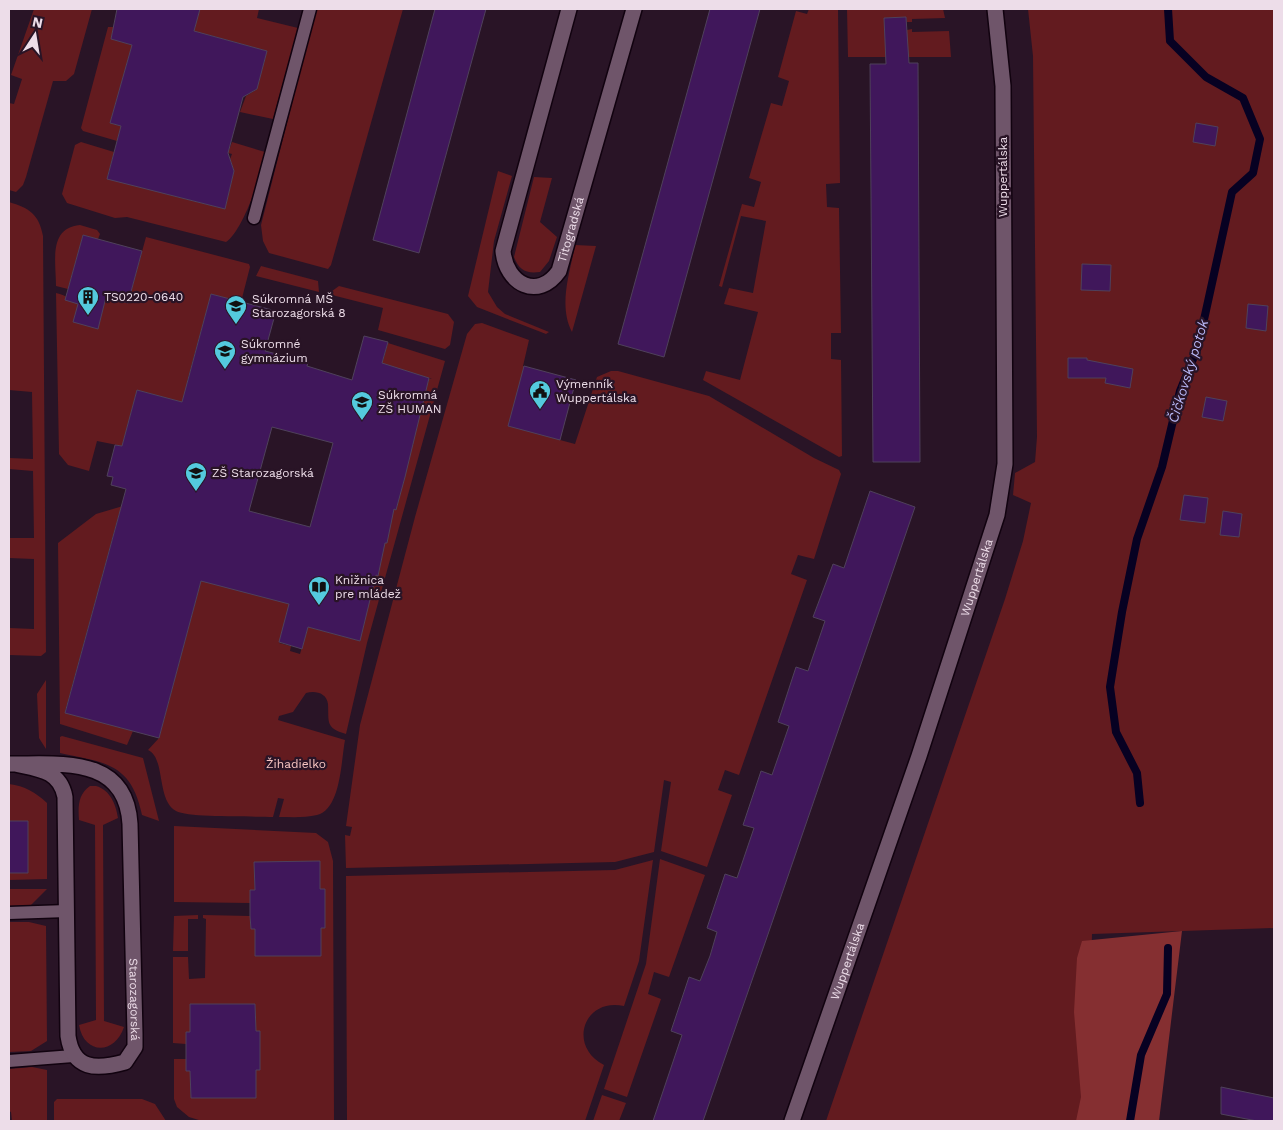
<svg xmlns="http://www.w3.org/2000/svg" width="1283" height="1130" viewBox="0 0 1283 1130" font-family="'Work Sans',sans-serif">
	<style>
		.green { fill: #631b1f }
		.forest { fill: #852f31 }
		.lines { fill: none; stroke-linecap: round; stroke-linejoin: round }
		.stream { stroke: #070122; stroke-width: 8 }
		.building { fill: #40175b; stroke: #4f415b; fill-rule: evenodd }
		.lane-casing { stroke: #11020f; stroke-width: 15 }
		.street-casing { stroke: #11020f; stroke-width: 18 }
		.lane { stroke: #6f556a; stroke-width: 12 }
		.street { stroke: #6f556a; stroke-width: 15 }
		.labels { text-anchor: middle; stroke-width: 4.5; stroke-linejoin: round; paint-order: stroke }
		.street-label { font-size: 12px; fill: #eddde9; stroke: #291426 }
		.poi-label { font-size: 12px; fill: #eddde9; stroke: #291426; text-anchor: start }
		.park-label { font-size: 12px; fill: #f7c4c1; stroke: #291426 }
		.water-label { font-size: 14px; font-style: italic; fill: #b7b7f6; stroke: #291426 }
	</style>
	<rect width="100%" height="100%" fill="#291426"/>
	<path class="green" d="M34 9H92L74 74 66 81H53L26 177 23 185 16 192 9 190V103L14 104 22 79 11 75Z
		M200 9H259L257 18 298 28 273 119 240 112 246 96 257 89 267 51 209 35 186 58Z
		M316 9H403L331 265 328 269 269 253 263 241 261 225Z
		M809 9H838L840 183 826 184 827 207 839 208 841 333H831V359L841 360 842 456 839 457 703 380 706 371 740 380 758 312 724 304 729 288 753 293 766 221 741 216 722 287 719 286 742 204 754 207 761 182 749 178 771 103 782 106 789 81 778 77 796 11 807 14Z
		M847 9H943L945 18 912 19V22H907L906 17 884 18 885 35H907V30L912 29V32L949 31 951 57H848Z
		M1028 9H1274V928L1092 934 1088 1121H826L1005 599 1023 541 1031 503 1013 495 1015 473 1035 462 1037 437 1033 56Z
		M108 27H114L111 39 132 45 110 123 121 126 117 141 83 131 81 128Z
		M81 142 114 152 107 178 173 168 166 194 225 209 234 171 230 159 232 154 228 153 232 142 265 152C264 170 242 233 226 242L127 217 115 218 67 203 62 194 75 145Z
		M498 171 512 176 494 241 488 292 497 307 505 314 549 332 546 334 477 307 468 296Z
		M534 177 552 178 540 222 557 237 549 261 540 272C526 274 519 270 514 257Z
		M9 202C29 208 39 214 43 236L46 652 41 656 9 655V628L34 629V559L9 558V538H34L33 471 9 469V458L33 459 32 392 9 390Z
		M80 225 97 230 100 234 98 239 83 235 68 289 56 286C56 262 48 228 80 225Z
		M146 237 249 264 250 267 241 302 211 294 187 382 200 407 137 390 122 446 97 441 89 471 68 465 59 454 56 293C77 298 85 313 98 328L106 297 128 303Z
		M575 245 596 246 572 332C558 305 570 273 575 245Z
		M261 266 318 281 319 292 256 276Z
		M339 286 448 314 454 322 450 345 445 349 378 330 383 308 328 294Z
		M482 323 529 340 523 366 576 380 560 440 575 444 597 377 611 371H618L709 396 814 458 839 470 841 474 814 559 798 555 791 574 807 580 739 775 725 770 718 790 732 795 707 867 661 851 671 782 664 780 654 852 615 862 346 868 345 835 350 836 352 827 346 826 360 725 415 517 467 334 475 324Z
		M388 343 445 361 367 643 346 734C325 728 329 722 328 704 327 693 315 690 306 693L293 712 279 716 278 720 345 740C341 761 341 809 317 815 305 818 291 817 279 817L284 799 278 798 273 817C255 816 188 818 176 811 156 800 166 758 148 750L159 738 201 581 297 577 279 643 291 646 290 651 300 654 308 627 360 641 374 575H378L383 542 387 543 393 509 396 510 411 444 414 445 411 443 420 411H423L420 410 429 379H432L382 364Z
		M123 506 119 514 65 712 133 731 127 745 60 724 58 543 96 514Z
		M46 680V749L39 738 37 694Z
		M62 736 143 758 159 821 142 815C131 763 106 763 60 753V737Z
		M9 784C25 786 35 792 47 803V879L9 880V873H28V821H9Z
		M90 786H96C110 790 116 804 118 818L103 825 104 1021 124 1027C115 1055 84 1055 79 1025L96 1020 95 825 79 820C78 807 78 794 90 786Z
		M174 826 316 833 328 842 333 861 334 1121H202L189 1117 177 1107 174 1099V1059H186V1070L190 1071 191 1098 256 1097V1070H260V1032L256 1031 255 1004H233V1008L212 1004H190V1032H186V1044L173 1043V957H188L189 979 205 978 206 919 203 918V915L250 916 251 928 255 929 256 956H277L321 928H325V890L320 889V862H254L255 890H250V903L174 902Z
		M660 859 705 875 669 977 654 972 648 994 661 999 627 1097 604 1089 646 964Z
		M653 860 639 961 624 1006C584 997 567 1046 604 1065L585 1121H347L346 876 615 870Z
		M9 889H47L31 905 9 906Z
		M198 915V919H188V951H173L174 916Z
		M9 922H29L46 926 47 1041 31 1051 9 1052Z
		M32 1067 47 1070V1121H12L11 1112 9 1111V1069Z
		M602 1095 626 1103 619 1121H593Z
		M57 1099H142L155 1104 166 1121H54V1102Z"/>
	<path class="forest" d="M1182 931 1159 1121H1076L1081 1097 1074 1012 1077 958 1082 941Z"/>
	<g class="lines">
		<path class="stream" d="M1140 803 1137 773 1116 732 1110 687 1122 612 1137 539 1162 467 1180 391 1198 347 1232 192 1253 173 1260 139 1243 98 1206 77 1170 41 1168 9
			M1130 1121 1141 1055 1167 994 1168 948"/>
	</g>
	<path class="building" d="M117 9H200L194 31 267 51 257 89 243 97 228 153 234 171 225 209 107 179 121 126 110 123 132 45 111 39Z
		M435 9H486L419 253 373 240Z
		M710 9H760L664 357 618 344Z
		M906 17 909 63H918L920 462H873L870 64H886L884 18Z
		M1196 123 1218 127 1215 146 1193 142Z
		M83 235 142 251 128 303 106 297 98 329 73 322 78 304 65 300Z
		M1082 264 1111 265 1110 291 1081 290Z
		M211 294 276 311 265 351 308 362 307 366 352 380 364 336 388 342 382 363 429 378 405 477 396 510 394 509 387 543H385L378 576 376 575 360 641 308 627 302 649 279 642 289 604 201 581 159 738 65 713 126 489 111 485 113 477 107 476 115 445 122 446 137 390 182 402ZM272 427 333 443 310 527 249 511Z
		M1248 304 1268 306 1266 331 1246 328Z
		M1068 358H1087V360L1133 369 1130 388 1105 383 1106 378H1068Z
		M524 366 576 380 560 440 508 426Z
		M1206 397 1227 401 1223 421 1202 417Z
		M870 491 915 507 766 940 703 1121H653L682 1035 671 1031 689 977 700 981 710 956 717 932 707 928 725 874 737 878 754 828 743 825 761 771 772 775 789 726 778 722 796 667 808 671 825 621 813 617 833 564 844 568Z
		M1184 495 1208 498 1205 523 1180 520Z
		M1223 511 1242 514 1239 537 1220 535Z
		M9 821H28V873H9Z
		M320 861V889H325V928H321V956H255V929H251L250 916V890H255L254 862Z
		M190 1004H255L256 1031H260V1070H256V1098H191L190 1071H186V1032H190Z
		M1221 1087 1274 1098V1121H1257L1221 1114Z"/>
	<g class="lines">
		<g class="lane-casing">
			<path id="lane" d="M254 218 310 9
				M9 913 67 911
				M9 1061 73 1056"/>
		</g>
		<g class="street-casing">
			<g id="street">
				<path id="s1" d="M569 9 503 251C506 284 538 301 559 271L634 9"/>
				<path id="s2" d="M9 764H15C64 764 126 757 130 824L135 1034V1047L125 1062C96 1070 73 1070 68 1036L65 797C60 770 38 769 15 764"/>
				<path id="s3" d="M792 1121 919 756 997 515 1005 464 1003 86 995 9"/>
			</g>
		</g>
		<use href="#lane" class="lane"/>
		<use href="#street" class="street"/>
	</g>
	<defs>
		<g id="building-pin" transform="scale(1.125)"><path d="M0 17L-7.5 6A9.5 9.5 0 1 1 7.5 6Z" fill="#54cade" stroke="#291426"/><path d="M-4-6H4V6H1V3H-1V6H-4ZM-2.5-4.3h1.7v1.8h-1.7ZM.8-4.3h1.7v1.8H.8ZM-2.5-1h1.7V.8h-1.7ZM.8-1h1.7V.8H.8Z" fill="#111"/></g>
		<g id="school-pin" transform="scale(1.125)"><path d="M0 17L-7.5 6A9.5 9.5 0 1 1 7.5 6Z" fill="#54cade" stroke="#291426"/><path d="M0-5L7-2L0 1L-7-2ZM-4 1L0 2.5L4 1V4Q0 6-4 4Z" fill="#111"/></g>
		<g id="university-pin" transform="scale(1.125)"><path d="M0 17L-7.5 6A9.5 9.5 0 1 1 7.5 6Z" fill="#54cade" stroke="#291426"/><path d="M0-5L7-2L0 1L-7-2ZM-4 1L0 2.5L4 1V4Q0 6-4 4Z" fill="#111"/></g>
		<g id="civic-pin" transform="scale(1.125)"><path d="M0 17L-7.5 6A9.5 9.5 0 1 1 7.5 6Z" fill="#54cade" stroke="#291426"/><path d="M-.6-6.5H3V-4.5H.6V-3L4-1V1h2V6H-6V1h2V-1L-.6-3ZM-1.2 2.5V6h2.4V2.5Z" fill="#111"/></g>
		<g id="library-pin" transform="scale(1.125)"><path d="M0 17L-7.5 6A9.5 9.5 0 1 1 7.5 6Z" fill="#54cade" stroke="#291426"/><path d="M-6-4Q-3-5.5-.7-3.5V5Q-3 3-6 4ZM6-4Q3-5.5 .7-3.5V5Q3 3 6 4Z" fill="#111"/></g>
	</defs>
	<g fill-rule="evenodd">
		<use href="#building-pin" x="88" y="297"/>
		<use href="#school-pin" x="236" y="306"/>
		<use href="#university-pin" x="225" y="351"/>
		<use href="#civic-pin" x="540" y="391"/>
		<use href="#school-pin" x="362" y="402"/>
		<use href="#school-pin" x="196" y="473"/>
		<use href="#library-pin" x="319" y="587"/>
	</g>
	<g class="labels">
		<g class="street-label">
			<text transform="translate(1003 177) rotate(-90)" y="4">Wuppertálska</text>
			<text dy="4" stroke="none"><textPath href="#s1" startOffset="376">Titogradská</textPath></text>
			<text dy="4" stroke="none"><textPath href="#s3" startOffset="574">Wuppertálska</textPath></text>
			<text dy="4" stroke="none"><textPath href="#s3" startOffset="169">Wuppertálska</textPath></text>
			<text dy="4" stroke="none"><textPath href="#s2" startOffset="330">Starozagorská</textPath></text>
		</g>
		<g class="poi-label">
			<text x="104" y="301">TS0220-0640</text>
			<text x="252" y="303">Súkromná MŠ<tspan x="252" dy="14">Starozagorská 8</tspan></text>
			<text x="241" y="348">Súkromné<tspan x="241" dy="14">gymnázium</tspan></text>
			<text x="556" y="388">Výmenník<tspan x="556" dy="14">Wuppertálska</tspan></text>
			<text x="378" y="399">Súkromná<tspan x="378" dy="14">ZŠ HUMAN</tspan></text>
			<text x="212" y="477">ZŠ Starozagorská</text>
			<text x="335" y="584">Knižnica<tspan x="335" dy="14">pre mládež</tspan></text>
		</g>
		<g class="park-label">
			<text x="296" y="768">Žihadielko</text>
		</g>
		<g class="water-label">
			<text transform="translate(1188 371) rotate(-73)" y="5">Čičkovský potok</text>
		</g>
	</g>
	<rect width="1283" height="1130" fill="none" stroke="#eddde9" stroke-width="20"/>
	<g transform="translate(35 35) rotate(12)" stroke="#291426" stroke-width="4" paint-order="stroke">
	<path d="M0-4L9 19L0 12L-9 19Z" fill="#eddde9"/>
	<text y="-8" font-size="14" font-weight="bold" text-anchor="middle" fill="#eddde9">N</text>
	</g>
</svg>
